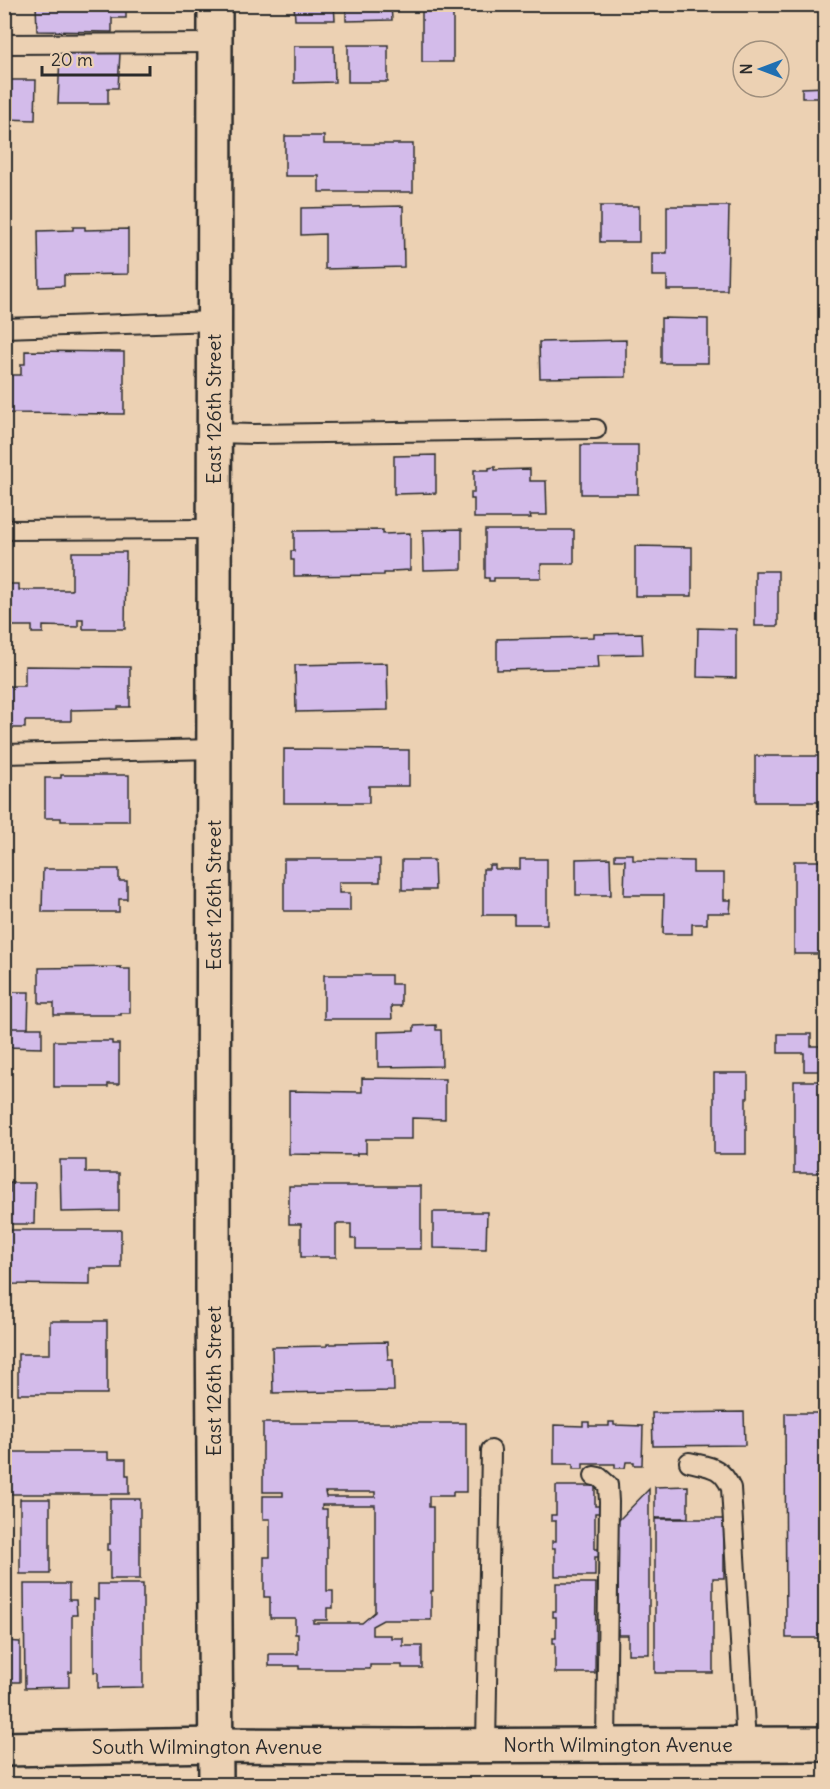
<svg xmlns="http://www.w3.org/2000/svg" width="830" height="1789" viewBox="0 0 830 1789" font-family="Delius,sans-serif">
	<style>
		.building { fill: #d3bbea; stroke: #2b2b2b; stroke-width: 1.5; fill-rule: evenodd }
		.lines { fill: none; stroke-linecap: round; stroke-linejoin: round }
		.service-casing { stroke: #2b2b2b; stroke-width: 22 }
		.minor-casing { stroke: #2b2b2b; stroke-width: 38 }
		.secondary-casing { stroke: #2b2b2b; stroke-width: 38 }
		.service { stroke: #ecd1b3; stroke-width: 18 }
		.minor { stroke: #ecd1b3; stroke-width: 33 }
		.secondary { stroke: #ecd1b3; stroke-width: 33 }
		.labels { text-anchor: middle; stroke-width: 4.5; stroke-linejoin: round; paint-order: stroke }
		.street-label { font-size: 20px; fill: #2b2b2b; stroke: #ecd1b3 }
	</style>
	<rect width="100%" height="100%" fill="#ecd1b3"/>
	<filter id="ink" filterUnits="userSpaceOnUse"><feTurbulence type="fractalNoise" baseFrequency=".0167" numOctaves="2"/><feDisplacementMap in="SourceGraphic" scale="12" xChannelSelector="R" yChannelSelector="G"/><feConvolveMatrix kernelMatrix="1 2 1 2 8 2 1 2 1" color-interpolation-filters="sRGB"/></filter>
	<g filter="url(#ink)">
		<path class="building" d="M36 4H126V18H112V32L37 31Z
			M294 4H334L335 20H295Z
			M346 4H391L392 20 346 21Z
			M422 4H453V62H422Z
			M348 45H388V82H348Z
			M294 46H334L335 82 294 83Z
			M60 53H120L118 88H108V104H58Z
			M4 80H36L35 120 4 119Z
			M826 87V98H802V88Z
			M285 136H324V144H413V192H319V176H285Z
			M403 206 404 267 325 269V234L301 235V208Z
			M600 206H639V242H600Z
			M667 206H729L727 290H667V276H652V253H667Z
			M73 227H85V230L128 229V274L64 275V286L39 287 38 231 73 230Z
			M4 231H9L10 296H4Z
			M661 318 708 319V363H661Z
			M626 340V377L540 378 539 342Z
			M25 351 124 352V414L7 413V411H4V380H7V375H21V364H25Z
			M581 445H638V494H581Z
			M436 455V493L394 494V456Z
			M495 467V470L530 469V481H546L547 515H530L531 518H474V499H471V493H474V470H489V468Z
			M462 529V569L424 570 423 530Z
			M383 530V534L410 533V570L392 571V573H384V575L294 576V560H291V551H294V531Z
			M485 530H574V564H541V578H494V581H489V578H485Z
			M635 546 692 547V596H635Z
			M72 552H126L125 629H83V619H78V627L43 626V633H32V626H4V589H8V584H19V590H72Z
			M755 571H778V626H755Z
			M698 628 736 629V678L697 677Z
			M642 633 643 654 598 655 599 668 497 670V639L594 637V634Z
			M387 663 388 710 296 712 295 665Z
			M25 666 130 667V707H118V709L71 710V721H25V728H4V686H25Z
			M284 749 409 750V786H369V803H284Z
			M755 756H826V802H755Z
			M61 775H129V821H61V818H45V778H61Z
			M615 854H633V860L693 861V873H724V900H731L730 913H707V924H692V934H663L664 895H624L625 860H615Z
			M610 858 611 895H576V859Z
			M284 859H380V882H339V893H350V911H284Z
			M520 859H547V924H514V915H483V869H489V865H495V869H520Z
			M402 860H434L435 890H402Z
			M794 861H826V954H794Z
			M43 869H119V881H127V899H119V912H42Z
			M121 967V969H130V1013H121V1015H54V1003H39V968Z
			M324 975H391V984H401V1006H391L392 1019H324Z
			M4 992H29L28 1028H4Z
			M436 1025V1030H441L442 1066 378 1067V1032L414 1031V1026Z
			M4 1028H42V1048L4 1047Z
			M778 1034H811V1046H826V1071H804V1053H778Z
			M54 1041H112V1044H119V1084H108V1087H54Z
			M714 1073H748V1098H746V1154H714Z
			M362 1078 445 1079V1119L412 1118V1139H366V1153H357V1155L289 1154V1091L362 1092Z
			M794 1081H826V1173H794Z
			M60 1160H86V1173H119V1211L61 1212Z
			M10 1183H35L34 1224H4V1192H10Z
			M289 1186H421V1249H356V1239H351V1224H336V1257H301V1224H289Z
			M433 1212H487L486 1249 433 1248Z
			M10 1230H121V1268H90V1285L10 1284V1264H4V1236H6V1232H10Z
			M50 1321H107V1394H18V1354H50Z
			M387 1342 388 1359H393L394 1391 273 1393 272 1347 327 1346V1344H336V1343Z
			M744 1412 745 1445 653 1446 652 1413Z
			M785 1413H826V1638H786Z
			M583 1422H589V1426H609V1422H614V1425L643 1426 642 1465H634V1462H626L625 1468H615V1464H583V1469H573V1464H554V1425L583 1426Z
			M263 1423H466V1492H453V1496H429V1507H433V1591H431V1620H383L372 1626V1635H391V1638H403V1646H422V1668H402V1665H370V1669H299V1666H269V1654H298V1634H295V1618H270V1597H264V1557H270V1519H263V1496H283V1492H263ZM325 1492H375V1497H326ZM322 1505H375V1612L362 1623H313V1620H327V1608H333V1591H327V1509H322Z
			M4 1452H108V1459H126V1475H129V1494H4Z
			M556 1486H595V1506H600V1513H595V1549H599V1557H595V1576H555V1548H552V1541H556V1521H551V1515H556Z
			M688 1486V1518H655V1487Z
			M649 1489V1654H628V1635H618V1521Z
			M20 1499H50V1574H20Z
			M110 1499H140V1579H110V1550H107V1544H110Z
			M655 1519H724V1578H713V1673H655Z
			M556 1583H596L595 1673H555V1643H553V1638H556V1617H553V1611H556Z
			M24 1584H69V1600H76L77 1615H72V1672H69V1687L25 1688Z
			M98 1584H143V1687L98 1688V1672H94V1599L98 1600Z
			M4 1641 20 1642V1682H4Z"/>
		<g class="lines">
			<g class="service-casing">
				<path id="service" d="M4 44 215 43
					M4 328 215 321
					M215 433 254 434 596 429
					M4 530 214 529
					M4 754 214 749
					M689 1462C710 1467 721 1466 731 1488L746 1744
					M594 1476 599 1477 608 1485 609 1502 606 1745
					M486 1746 491 1450"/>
			</g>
			<g class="minor-casing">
				<path id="minor" d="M215 4 213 1295 216 1784"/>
			</g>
			<g class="secondary-casing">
				<path id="secondary" d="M4 1749 216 1745 410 1746 826 1744"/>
			</g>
			<use href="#service" class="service"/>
			<use href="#minor" class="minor"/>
			<use href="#secondary" class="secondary"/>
		</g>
	</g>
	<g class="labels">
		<g class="street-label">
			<text transform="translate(214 409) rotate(-90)" y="7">East 126th Street</text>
			<text transform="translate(214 895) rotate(-90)" y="7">East 126th Street</text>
			<text transform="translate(214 1381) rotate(-90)" y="7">East 126th Street</text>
			<text x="618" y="1752">North Wilmington Avenue</text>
			<text x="207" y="1754">South Wilmington Avenue</text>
		</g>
	</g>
	<rect width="830" height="1789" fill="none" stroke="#ecd1b3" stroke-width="24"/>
	<rect x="12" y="12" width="806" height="1765" fill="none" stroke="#2b2b2b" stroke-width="2" filter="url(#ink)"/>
	<g transform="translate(761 69) rotate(270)"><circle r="28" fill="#ecd1b3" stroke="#9f8f7d" stroke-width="1.5"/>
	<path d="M0-4.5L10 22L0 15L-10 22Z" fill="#1f6fb2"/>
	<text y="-9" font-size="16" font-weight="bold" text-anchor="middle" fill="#2b2b2b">N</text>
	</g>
	<path d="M42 66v9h108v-9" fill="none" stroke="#2b2b2b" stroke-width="3"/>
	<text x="51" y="66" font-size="18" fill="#2b2b2b" stroke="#ecd1b3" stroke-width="4.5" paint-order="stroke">20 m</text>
</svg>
